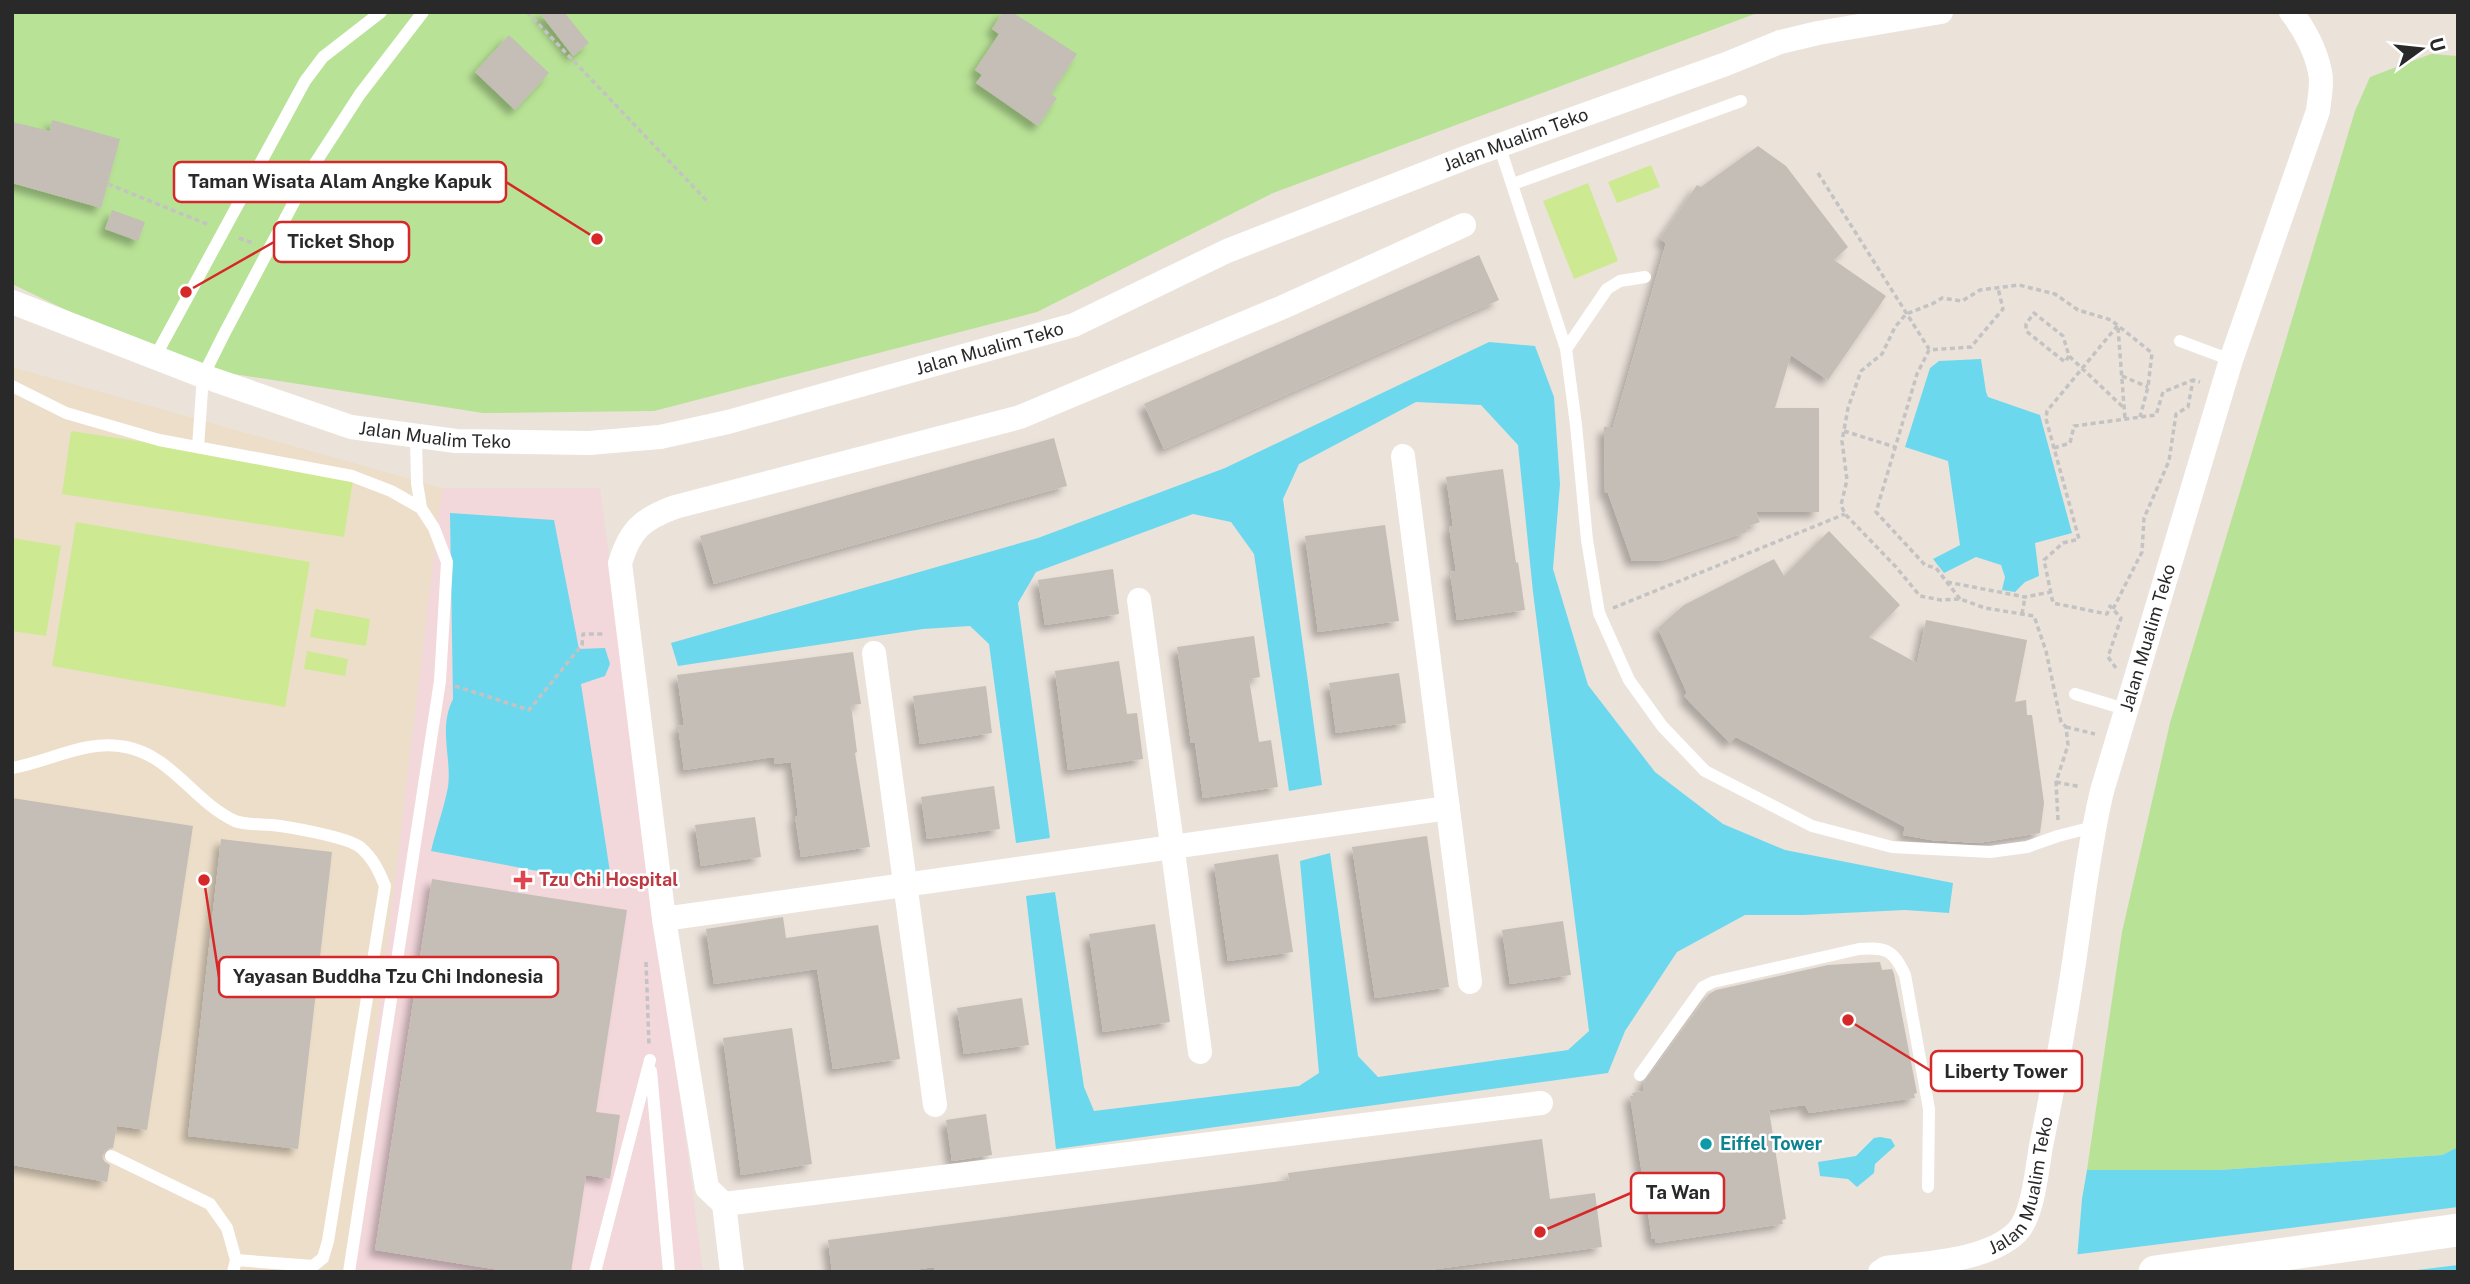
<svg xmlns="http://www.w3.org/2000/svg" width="2470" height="1284" viewBox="0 0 2470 1284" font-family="'Public Sans',sans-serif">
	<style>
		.education { fill: #eddec9 }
		.medical { fill: #f2d7db }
		.green { fill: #b8e296 }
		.pitch { fill: #cdea92 }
		.water { fill: #6cd8ee }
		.pier { fill: #ebe2da }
		.building { fill: #c4beb6; filter: url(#shadow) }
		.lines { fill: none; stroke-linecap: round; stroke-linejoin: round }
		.path { stroke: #c3c3c3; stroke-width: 3.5; stroke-dasharray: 5 3.5; stroke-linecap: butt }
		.lane { stroke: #fff; stroke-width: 12 }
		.street { stroke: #fff; stroke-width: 24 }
		.secondary { stroke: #fff; stroke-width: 33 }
		.health-dot { fill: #e0444e; stroke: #fff; stroke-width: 2.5 }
		.culture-dot { fill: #0f9aa8; stroke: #fff; stroke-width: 2.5 }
		.labels { text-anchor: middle; stroke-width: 5; stroke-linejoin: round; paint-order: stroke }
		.street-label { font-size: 18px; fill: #292929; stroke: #fff }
		.health-label { font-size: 18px; font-weight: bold; fill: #be3a42; stroke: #fff; text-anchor: start }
		.culture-label { font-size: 18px; font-weight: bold; fill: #0d838f; stroke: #fff; text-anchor: start }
		.leader { fill: none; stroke: #d62828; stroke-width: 2.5 }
		.callout-dot { fill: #d62828; stroke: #fff; stroke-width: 2.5 }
		.callout { fill: #fff; stroke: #d62828; stroke-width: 2.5 }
		.callout-label { font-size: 19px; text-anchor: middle; font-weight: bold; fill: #292929 }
	</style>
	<defs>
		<filter id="shadow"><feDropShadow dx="-6" dy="6" stdDeviation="3.5" flood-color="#0004"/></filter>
	</defs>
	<rect width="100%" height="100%" fill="#ebe2da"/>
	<path class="education" d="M12 367 442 488 348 1272H12Z"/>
	<path class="medical" d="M442 488H600L703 1272H348Z"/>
	<path class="green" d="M12 12H1760L1273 193 1037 312 654 411 483 413 183 366 12 284Z
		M2431 54 2458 56V1147L2442 1155 2219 1170H2087L2122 932 2170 723 2355 111 2370 77Z"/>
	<path class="pitch" d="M1651 165 1660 187 1617 203 1608 182Z
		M1588 183 1618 261 1574 279 1543 201Z
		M71 431 354 474 344 537 62 494Z
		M76 522 310 562 285 707 52 666Z
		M13 538 61 546 46 636 12 631Z
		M315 609 370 619 366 646 310 637Z
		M307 651 348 659 345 676 304 669Z"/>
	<path class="water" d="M1489 342 1535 346 1554 397 1560 484 1553 569 1588 685 1655 772 1723 824 1785 850 1953 883 1949 913 1905 910 1803 915H1745L1677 952 1625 1031 1608 1073 1056 1149 1026 896 1055 892 1084 1087 1094 1111 1299 1086 1319 1073 1300 861 1330 853 1358 1056 1378 1077 1568 1050 1589 1031 1533 592 1518 445 1481 405 1416 402 1299 464 1283 499 1322 785 1289 791 1254 554 1231 522 1193 514 1036 572 1018 603 1050 838 1016 843 989 644 970 626 923 629 678 666 671 643 1038 538 1225 468Z
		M1981 359 1986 392 1988 397 2040 415 2072 533 2035 543 2039 576 2025 582 2015 592 2002 590 2005 577 2001 565 1976 557 1944 573 1933 559 1960 545 1948 461 1905 447 1930 368 1939 361Z
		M450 513 554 520 579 649 605 648 610 664 605 676 581 684 612 885 431 851C436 830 444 808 448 787 452 757 438 729 453 699Z
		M1880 1137 1891 1139 1895 1146 1875 1164 1874 1173 1857 1187 1848 1179 1820 1176 1818 1162 1856 1156 1874 1138Z
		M2458 1147V1272H2076L2082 1199 2087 1170H2219L2442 1155Z"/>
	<path class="pier" d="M2458 1207V1265L2401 1272H2072V1255Z"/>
	<path class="building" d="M539 12H564L589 43 573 56Z
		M1003 12H1012L1077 54 1051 94 1057 98 1038 126 976 83 982 75 975 70 999 34 992 29Z
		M509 35 549 73 515 110 475 72Z
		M52 120 120 139 101 208 12 183V122L50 131Z
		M1758 146 1786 166 1848 247 1834 260 1886 296 1828 380 1791 355 1775 408H1819V512H1756L1760 522 1746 527 1747 532 1664 560 1632 561 1608 493H1605L1604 427H1613L1666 243 1660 239 1697 185 1701 187Z
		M112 210 145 222 138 241 105 229Z
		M1479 255 1499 300 1164 449 1144 404Z
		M1054 438 1067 486 714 584 700 536Z
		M1503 469 1516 563 1518 562 1525 610 1457 620 1450 572 1456 571 1449 527 1453 526 1446 477Z
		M1385 525 1399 621 1318 632 1305 536Z
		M1829 531 1900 605 1869 637 1917 663 1926 620 2027 640 2015 702 2026 700 2027 715H2032L2044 803 2040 833 1978 843 1931 840 1903 835 1905 827 1736 737 1730 743 1684 696 1687 693 1658 628 1684 605 1774 559 1784 576Z
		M1113 569 1119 614 1045 625 1038 580Z
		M1254 636 1260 677 1249 679 1259 742 1271 740 1278 787 1203 798 1195 743H1191L1177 647Z
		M853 652 861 704 851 705 857 752 855 753 870 847 801 857 795 816H798L791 762 775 764 774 757 684 770 678 726 684 725 677 675Z
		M1119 661 1127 714 1137 713 1143 759 1068 770 1055 671Z
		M1399 673 1406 723 1336 733 1329 683Z
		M986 686 992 733 920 744 913 696Z
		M994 786 1000 829 927 839 921 797Z
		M12 798 193 826 147 1130 117 1126 113 1148 106 1149 102 1156 104 1161 110 1165 107 1182 12 1165Z
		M755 817 761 857 701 866 695 825Z
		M1427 836 1449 987 1375 998 1352 847Z
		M221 839 332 852 298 1149 188 1136Z
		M1278 854 1293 952 1228 961 1214 864Z
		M432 879 627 910 596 1112 620 1115 610 1179 586 1175 571 1272H512L375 1250Z
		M783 917 786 938 878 925 900 1059 833 1069 817 969 714 984 706 929Z
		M1563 921 1571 975 1510 984 1502 930Z
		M1155 924 1170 1022 1103 1032 1089 934Z
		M1880 962 1882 970 1892 969 1894 974 1917 1093 1914 1094 1915 1098 1809 1113 1805 1105 1769 1110 1786 1219 1782 1220 1783 1224 1656 1243 1655 1239H1652L1630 1096H1633L1632 1093 1643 1091V1083L1709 994 1716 990 1828 965Z
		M1022 998 1029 1045 964 1054 957 1008Z
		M792 1028 812 1164 741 1175 723 1038Z
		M986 1114 992 1155 952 1161 946 1120Z
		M1542 1139 1550 1199 1595 1193 1602 1247 1414 1272H935L934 1267 900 1272H832L828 1240 1289 1180 1288 1173Z"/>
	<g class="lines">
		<path class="path" d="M527 12 709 203
			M1818 173 1929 349
			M108 184 209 225
			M239 238 255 244
			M2118 328 2125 419
			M2069 356 2065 362 2026 331V324L2034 313 2063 336 2069 356 2124 408
			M2122 376 2148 387
			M1844 431 1895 447
			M2054 448 2070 443 2074 426 2156 415 2163 392 2193 380
			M1947 582 2025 597 2051 592
			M1960 599 1936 568 1925 565 1876 512 1917 374 1929 350 1971 347 2003 309 1998 288
			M1613 608 1845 514
			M2113 609 2142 552 2144 518 2169 461 2176 414 2188 407 2193 380 2200 382
			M2022 614 2025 597
			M2116 668 2108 657 2121 618 2110 606 2107 614 2053 603 2044 560 2063 543 2079 539 2046 419 2047 411 2118 325
			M455 686 529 710 582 645 583 634H605
			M2066 727 2095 734
			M2056 782 2081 787
			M2058 820 2056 782 2068 745 2066 727 2061 722 2046 651 2034 616 1985 608 1960 599 1941 600 1920 596 1896 567 1845 514 1841 505 1847 480 1842 441 1848 408 1861 371 1882 354 1895 327 1906 314 1932 304 1942 298 1962 301 1980 290 2019 285 2055 294 2078 310 2111 320 2152 353 2148 387 2140 417
			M646 962 649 1045"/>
		<path class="lane" d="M1499 145 1566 349 1576 425 1587 540 1599 613 1629 680 1662 726 1705 771 1812 826 1892 847 1990 852 2027 847 2058 836 2093 827
			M1513 184 1741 101
			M2180 341 2231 360
			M1566 349 1607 289 1620 281 1645 277
			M155 357 305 81 323 57 381 12
			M12 386 66 413 159 440 352 476 391 491 421 508 434 528 447 562 440 681 349 1272
			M416 436 417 483 421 508
			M198 447 203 376 224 334 312 168 360 94 423 12
			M2075 694 2125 709
			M12 768C51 761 86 739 126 747 172 756 194 802 235 821 246 825 261 824 272 825 290 827 347 837 360 847 373 858 379 871 385 886L328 1241 323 1258 313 1266 236 1260
			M651 1071 669 1272
			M1640 1075 1703 987 1713 982 1859 949C1887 947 1893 950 1905 975L1929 1109 1928 1187
			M111 1156 210 1204 227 1228 236 1260 233 1272
			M595 1272 650 1060"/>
		<g class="street">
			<path id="s1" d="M12 302 203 376 351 427 456 441 589 443 660 437 728 422 1074 325 1227 251 1470 156 1726 64 1780 42 1818 33 1941 12"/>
			<path d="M1403 456 1470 982"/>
			<path d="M1139 600 1200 1052"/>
			<path d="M874 653 935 1105"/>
			<path d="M1448 808 664 919 620 563C630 530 642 519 675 507L1020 417 1283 307 1464 225"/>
			<path d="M664 919 707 1188 724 1204 1541 1103"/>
			<path d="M724 1204 732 1272"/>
			<path id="s2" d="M1880 1272 1886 1268C1925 1263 1988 1261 2017 1232 2033 1216 2037 1169 2041 1146 2053 1088 2064 1029 2073 969 2082 910 2088 850 2102 791L2231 360 2318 111C2319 99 2323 84 2320 72 2316 51 2304 28 2291 12"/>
		</g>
		<path class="secondary" d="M2155 1272 2458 1230"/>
	</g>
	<path class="health-dot" d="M519.5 869.5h7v7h7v7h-7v7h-7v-7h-7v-7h7z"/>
	<circle class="culture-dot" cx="1706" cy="1144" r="7"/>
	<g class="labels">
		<g class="street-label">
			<text dy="6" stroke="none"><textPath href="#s1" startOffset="1580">Jalan Mualim Teko</textPath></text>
			<text dy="6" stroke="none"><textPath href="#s1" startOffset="1013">Jalan Mualim Teko</textPath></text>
			<text dy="6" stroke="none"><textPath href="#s1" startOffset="446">Jalan Mualim Teko</textPath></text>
			<text dy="6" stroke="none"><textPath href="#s2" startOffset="756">Jalan Mualim Teko</textPath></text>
			<text dy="6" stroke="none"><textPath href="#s2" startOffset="189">Jalan Mualim Teko</textPath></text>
		</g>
		<g class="health-label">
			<text x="539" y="886">Tzu Chi Hospital</text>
		</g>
		<g class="culture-label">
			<text x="1720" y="1150">Eiffel Tower</text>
		</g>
	</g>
	<path class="leader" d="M597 239L506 182M186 292L274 242M204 880L219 977M1848 1020L1931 1071M1540 1232L1631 1193"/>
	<g class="callout-dot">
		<circle cx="597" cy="239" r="7"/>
		<circle cx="186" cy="292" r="7"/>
		<circle cx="204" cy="880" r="7"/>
		<circle cx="1848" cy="1020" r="7"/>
		<circle cx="1540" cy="1232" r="7"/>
	</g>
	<g class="callout">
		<rect x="174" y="162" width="332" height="40" rx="7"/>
		<rect x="274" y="222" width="135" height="40" rx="7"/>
		<rect x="219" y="957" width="339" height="40" rx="7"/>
		<rect x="1931" y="1051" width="151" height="40" rx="7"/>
		<rect x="1631" y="1173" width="93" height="40" rx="7"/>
	</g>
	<g class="callout-label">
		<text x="340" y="188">Taman Wisata Alam Angke Kapuk</text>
		<text x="341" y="248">Ticket Shop</text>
		<text x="388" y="983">Yayasan Buddha Tzu Chi Indonesia</text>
		<text x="2006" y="1078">Liberty Tower</text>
		<text x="1678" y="1199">Ta Wan</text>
	</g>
	<rect width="2470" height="1284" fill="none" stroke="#292929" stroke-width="28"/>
	<g transform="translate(2421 49) rotate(75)" stroke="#ffffff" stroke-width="5" paint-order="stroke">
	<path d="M0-5L12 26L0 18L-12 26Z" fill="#292929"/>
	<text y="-10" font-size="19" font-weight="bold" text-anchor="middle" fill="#292929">U</text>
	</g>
</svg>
